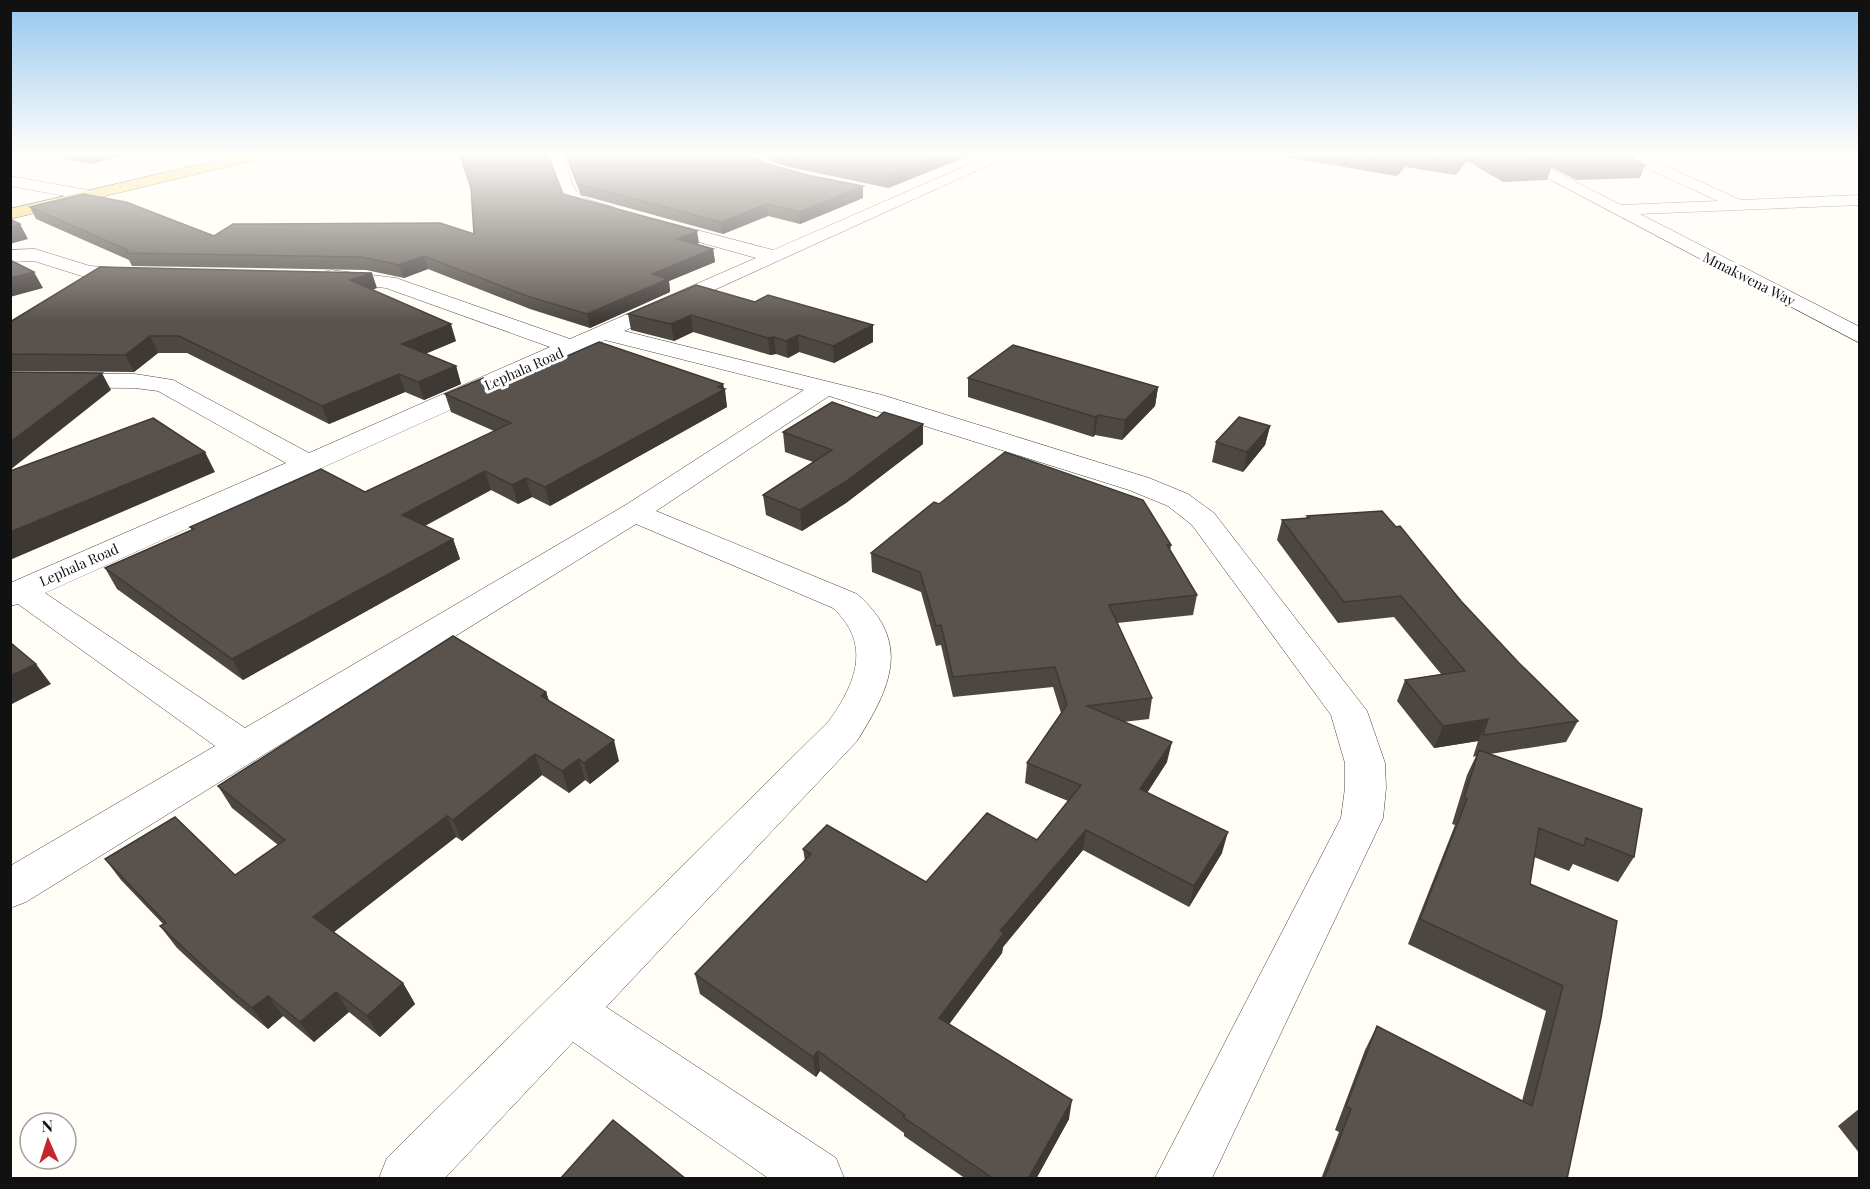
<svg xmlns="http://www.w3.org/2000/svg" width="1870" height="1189" viewBox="0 0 1870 1189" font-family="'Playfair Display',serif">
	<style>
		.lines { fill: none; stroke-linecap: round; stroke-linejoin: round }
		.minor-casing { stroke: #444; stroke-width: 1 }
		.major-casing { stroke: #222; stroke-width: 1 }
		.minor { fill: #fff; fill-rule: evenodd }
		.major { fill: #f9d66b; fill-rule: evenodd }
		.wall { fill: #4d4742 }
		.shaded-wall { fill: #3f3936 }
		.building { fill: #5a524d; stroke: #3f3936; stroke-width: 1.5 }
		.labels { text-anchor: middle; stroke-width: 6; stroke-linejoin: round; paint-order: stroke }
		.far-street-label { font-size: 14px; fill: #111; stroke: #fff }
	</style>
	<rect width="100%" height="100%" fill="#fffdf5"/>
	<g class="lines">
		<g class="minor-casing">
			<path id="minor" d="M549 155H563C577 195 570 196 614 207L617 211 614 215C606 217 599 214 590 212 557 203 554 186 549 155Z
				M991 155H1011L624 331 882 395 1149 478 1188 494 1214 513 1367 711 1385 763 1386 788 1383 818 1212 1178H1155L1341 818 1345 788V763L1331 715 1192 525 1168 506 1129 490 829 396 656 511 857 594C912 642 891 687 857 741L606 1007 836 1158 844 1178H768L573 1042 445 1178H379L387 1158 829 721C856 683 872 644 833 608L636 524 26 902 10 908V866L215 746 18 604 10 606V583L286 463 158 391 135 388 10 387V373L135 374 173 380 309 453 550 347 386 288 324 280 321 276 324 272 331 270 396 278 570 339 756 258 649 228 646 224 649 220 655 219 773 250ZM605 340 804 390 624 506 245 728 45 593Z
				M1504 155H1523L1621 205 1718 201 1624 158 1622 155H1641L1741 200 1860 195V205L1640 214 1860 327V343Z
				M10 176 87 190 95 195 87 200 10 186Z
				M35 249 90 266 135 269 142 271 145 275 142 279 135 281 88 278 34 261 10 262V250Z"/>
		</g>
		<g class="major-casing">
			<path id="major" d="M240 155H266L263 158 10 219V209Z"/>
		</g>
		<use href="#minor" class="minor"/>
		<use href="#major" class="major"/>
	</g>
	<path class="wall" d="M47 155H126L90 164Z
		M459 155 563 194 699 243 697 244 713 249 715 262 669 281 670 292 590 328 530 309 428 269 404 278 366 270 132 266 129 260 36 219 30 207 214 236 474 234 472 191Z
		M565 155H749L765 163 863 198 800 224 768 216 723 234 581 195Z
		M762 155H971L888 188 789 167 772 162Z
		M1274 155H1527L1552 167 1547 180 1503 182 1467 161 1456 175 1405 167 1397 176Z
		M1527 155H1626L1645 165 1640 178 1576 180Z
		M696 285 873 342 834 363 799 352 788 358 776 354 770 355 693 332 674 341 631 330 628 314Z
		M377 288 372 290 456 341 425 354 456 366 461 384 424 400 405 392 329 424 187 353H158L134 372 10 371V322Z
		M968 378 1158 387 1155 406 1122 440 1095 435 1093 437 968 397Z
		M723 384 727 407 550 506 532 497 518 504 491 490 425 526 453 539 460 559 243 680 117 589 105 568 192 530 190 527 365 492 494 431 451 412 445 394 501 385Z
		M1270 426 1265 445 1243 472 1212 462 1216 442Z
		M783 432 923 444 846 503 802 531 766 515 763 495 813 462 785 452Z
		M939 504 1171 545 1170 551 1197 595 1193 615 1117 623 1152 698 1149 719 1123 722 1167 762 1147 793 1222 853 1189 907 1083 850 1003 947 1002 953 949 1024 1069 1119 1036 1179H966L904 1136V1133L820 1071 816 1077 700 994 695 974 805 861 803 849 926 882 1037 840 1068 801 1025 783 1027 763 1061 713 1053 687 953 697 941 645 936 646 921 592 872 572 871 553Z
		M1307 516 1461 601 1519 663 1578 721 1566 742 1490 754 1634 857 1618 882 1573 864 1569 871 1534 857 1530 884 1617 921 1567 1179H1321L1339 1132 1335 1130 1365 1050 1377 1026 1522 1101 1546 1011 1408 944 1455 825 1452 824 1467 775 1476 756 1473 757 1478 741 1434 748 1397 701 1405 680 1441 674 1394 617 1338 623 1277 540 1282 520 1306 518Z
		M546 692 549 701 619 761 590 784 585 780 569 793 542 775 462 841 456 837 334 932 403 983 415 1004 380 1037 349 1012 314 1042 283 1016 268 1029 232 999 177 948 160 926 163 924 121 880 105 859 235 875 278 845 232 808 218 786Z
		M1860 1108V1154L1838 1126Z"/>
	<path class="shaded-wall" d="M85 155H126L90 164Z
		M943 155H971L888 188 887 176Z
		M1409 155 1405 167 1397 176 1400 163Z
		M1466 155H1469L1467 161 1456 175 1460 162Z
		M863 186V198L800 224 799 212Z
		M767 204 768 216 723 234 721 222Z
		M20 224 28 239 10 244V227Z
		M697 231 699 243 679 251 677 239Z
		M713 249 715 262 669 281 670 292 590 328 587 314 652 274Z
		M424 256 428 269 404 278 399 265Z
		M34 272 43 288 10 297V278Z
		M372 273 377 288 355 296 350 280Z
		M691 315 693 332 674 341 671 324Z
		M451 324 456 341 408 361 402 344Z
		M873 325V342L834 363 833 346Z
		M798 335 799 352 788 358 786 341Z
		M150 336 158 353 134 372 125 355Z
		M774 337 776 354 770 355 768 338Z
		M456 366 461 384 424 400 418 382Z
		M102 373 111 390 10 470V442Z
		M399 374 405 392 329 424 322 406Z
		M723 384 724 390 725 389 727 407 550 506 545 487Z
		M1158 387 1155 406 1122 440 1125 420Z
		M1098 415 1095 435 1093 437 1095 417Z
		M923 424V444L846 503 802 531 800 510Z
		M1270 426 1265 445 1243 472 1247 452Z
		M205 452 215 472 10 560V532Z
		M485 471 491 490 409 534 402 515Z
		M526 478 532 497 518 504 512 485Z
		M453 539 460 559 243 680 232 659Z
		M36 664 51 684 10 705V676Z
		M546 692 553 713 541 696Z
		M1488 719 1478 741 1434 748 1443 726Z
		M614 740 619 761 590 784 584 763Z
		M1172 742 1167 762 1136 810 1140 789Z
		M535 754 542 775 462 841 453 820Z
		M579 759 585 780 569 793 562 771Z
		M447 816 456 837 326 938 313 917Z
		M1086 830 1083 850 1003 947 1002 953 939 1038V1018L1000 931Z
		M1228 832 1222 853 1189 907 1194 886Z
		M403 983 415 1004 380 1037 367 1016Z
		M336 992 349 1012 314 1042 300 1022Z
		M268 996 283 1016 268 1029 252 1008Z
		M818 1051 820 1071 816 1077 813 1057Z
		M1072 1100 1069 1119 1036 1179H1028Z"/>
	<path class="building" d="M460 155H548L563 194 697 231 677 239 713 249 652 274 668 279 587 314 527 296 424 256 399 265 362 257 126 253 128 250 30 207 83 194 126 202 214 236 233 224 440 223 474 234 471 188Z
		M567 155H749L765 163 807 175 863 186 799 212 767 204 721 222 578 184Z
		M783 155H943L887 176Z
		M1351 155H1409L1400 163Z
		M1409 155H1466L1460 162Z
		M1482 155H1527L1552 167 1507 169Z
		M1556 155H1626L1645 165 1581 167Z
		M10 219 20 224 10 227Z
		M10 260 34 272 10 278Z
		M100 267 372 273 350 280 451 324 402 344 456 366 418 382 399 374 322 406 179 336H150L125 355 10 354V322Z
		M696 285 755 302 768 295 873 325 833 346 798 335 786 341 774 337 768 338 691 315 671 324 628 314Z
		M599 342 723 384 718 387 725 389 545 487 526 478 512 485 485 471 402 515 453 539 232 659 105 568 194 529 190 527 321 469 365 492 511 423 445 394 483 378 501 385Z
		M1013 345 1158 387 1125 420 1098 415 1095 417 968 378Z
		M10 372 102 373 10 442Z
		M832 402 877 418 884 412 923 424 845 482 800 510 763 495 832 450 783 432Z
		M1239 417 1270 426 1247 452 1216 442Z
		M153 418 205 452 10 532V471Z
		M1005 452 1143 500 1171 545H1167L1197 595 1109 605 1152 698 1087 706 1172 742 1140 789 1228 832 1194 886 1086 830 1000 931 1004 933 939 1018 1072 1100 1028 1179H994L903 1117 905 1115 818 1051 813 1057 695 974 811 854 803 849 827 825 926 882 987 813 1037 840 1081 785 1027 763 1067 705 1055 667 953 677 941 625 936 626 920 572 871 553 934 502 939 504Z
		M1382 511 1396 527 1400 526 1461 601 1519 663 1578 721 1483 735 1488 719 1443 726 1405 680 1465 671 1401 596 1344 602 1282 520 1309 518 1307 516Z
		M453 636 546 692 541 696 614 740 584 763 579 759 562 771 535 754 453 820 447 816 313 917 403 983 367 1016 336 992 300 1022 268 996 252 1008 216 978 160 926 166 923 105 859 175 817 235 875 285 840 218 786Z
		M10 644H12L36 664 10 676Z
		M1479 750 1642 809 1634 857 1586 838 1584 846 1539 828 1530 884 1617 921 1601 1018 1567 1179H1324L1351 1109 1346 1106 1377 1026 1532 1106 1563 986 1420 919 1467 799 1464 798Z
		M613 1120 686 1179H560Z"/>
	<linearGradient id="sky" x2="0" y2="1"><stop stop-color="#95c6ee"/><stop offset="0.48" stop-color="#fffefa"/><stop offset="1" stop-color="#fffefa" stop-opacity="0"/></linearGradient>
	<rect width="1870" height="321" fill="url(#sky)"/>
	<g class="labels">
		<g class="far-street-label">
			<text transform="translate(1749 279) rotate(27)" y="5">Mmakwena Way</text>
			<text transform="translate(524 369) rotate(-24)" y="5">Lephala Road</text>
			<text transform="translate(79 565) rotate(-24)" y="5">Lephala Road</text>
		</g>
	</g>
	<rect width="1870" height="1189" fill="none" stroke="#111111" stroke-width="24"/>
	<g transform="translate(48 1141) rotate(357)"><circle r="28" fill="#ffffff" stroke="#a0a0a0" stroke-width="1.5"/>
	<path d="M0-4.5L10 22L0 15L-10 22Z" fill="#c4262e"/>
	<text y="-9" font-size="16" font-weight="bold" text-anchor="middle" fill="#111111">N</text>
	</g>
</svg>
